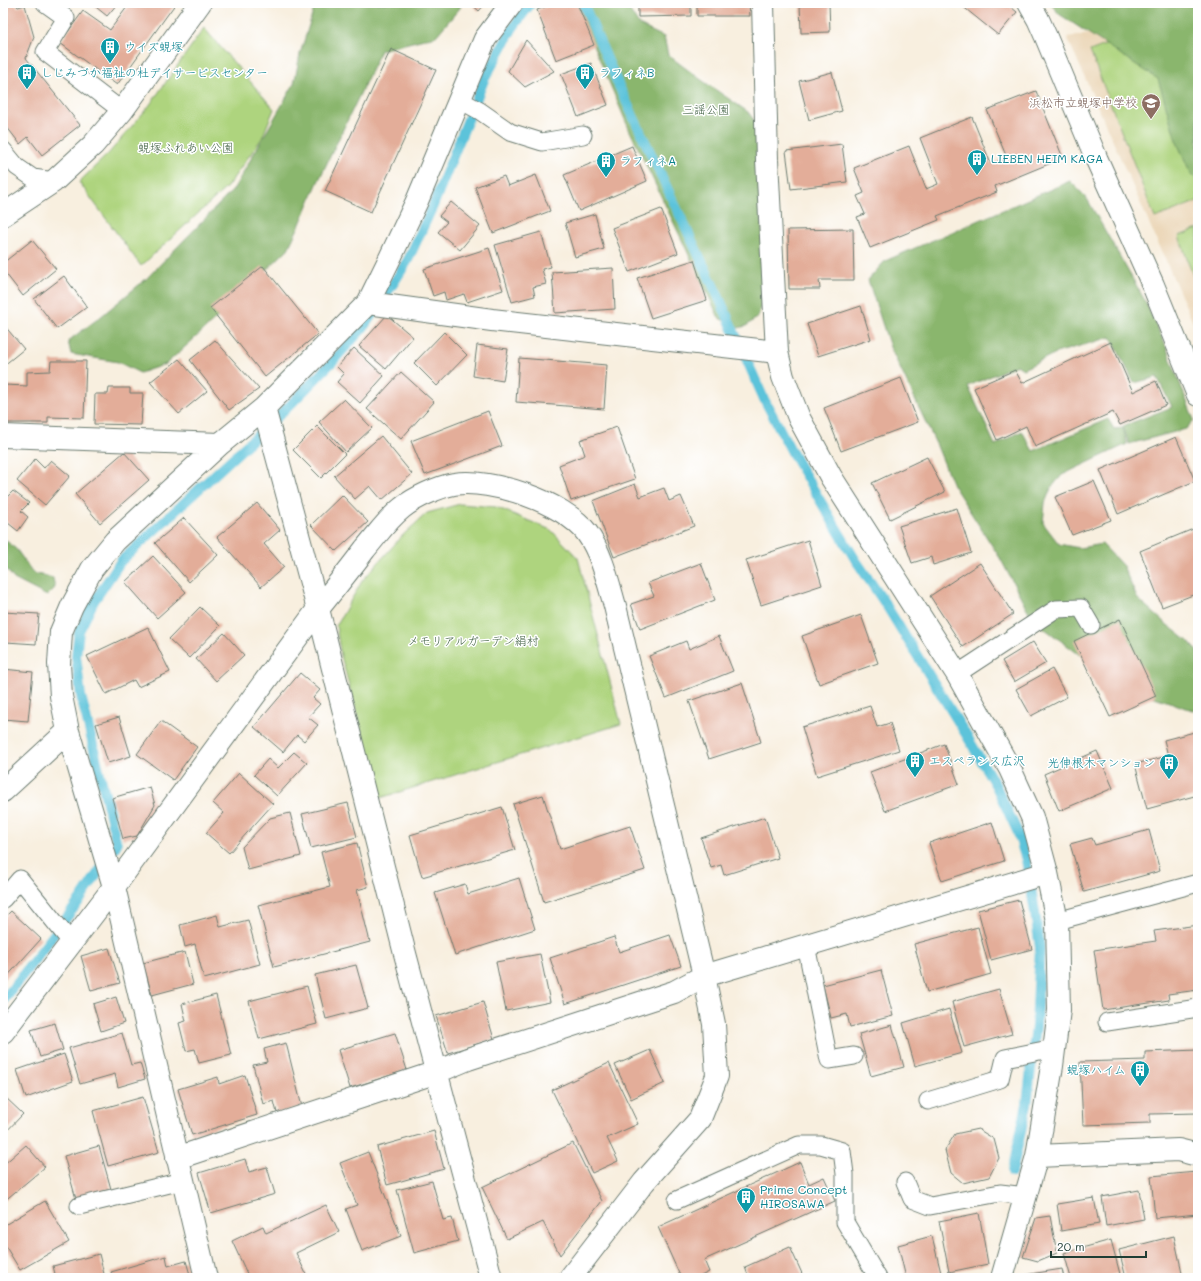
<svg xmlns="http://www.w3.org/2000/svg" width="1201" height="1281" viewBox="0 0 1201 1281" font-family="Mali,'Klee One',sans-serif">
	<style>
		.built { fill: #ecd8ba }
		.green { fill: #aed47e; stroke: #668859 }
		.forest { fill: #8ab66d; stroke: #547a50 }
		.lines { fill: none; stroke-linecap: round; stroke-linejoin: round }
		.stream { stroke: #5cc3da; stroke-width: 10 }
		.building { fill: #e3ad99 }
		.service-casing { stroke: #6b7b70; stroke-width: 19 }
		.minor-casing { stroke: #6b7b70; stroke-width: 24 }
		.service { stroke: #fff; stroke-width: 17 }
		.minor { stroke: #fff; stroke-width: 22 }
		.labels { text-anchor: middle; stroke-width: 3; stroke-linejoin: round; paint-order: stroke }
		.culture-label { font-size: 12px; fill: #0d838f; stroke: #fff; text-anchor: start }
		.education-label { font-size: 12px; fill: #785e54; stroke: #fff; text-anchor: end }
		.park-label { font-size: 12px; fill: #436346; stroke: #fff }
	</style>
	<rect width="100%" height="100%" fill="#fff"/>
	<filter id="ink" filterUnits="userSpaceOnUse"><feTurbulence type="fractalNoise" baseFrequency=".025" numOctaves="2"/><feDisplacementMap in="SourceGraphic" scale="8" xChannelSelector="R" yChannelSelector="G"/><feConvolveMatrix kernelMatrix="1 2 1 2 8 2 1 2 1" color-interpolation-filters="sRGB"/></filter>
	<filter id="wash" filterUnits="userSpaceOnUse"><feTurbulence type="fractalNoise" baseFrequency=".012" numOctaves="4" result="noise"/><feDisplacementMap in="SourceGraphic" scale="16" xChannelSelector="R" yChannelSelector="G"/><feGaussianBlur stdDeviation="0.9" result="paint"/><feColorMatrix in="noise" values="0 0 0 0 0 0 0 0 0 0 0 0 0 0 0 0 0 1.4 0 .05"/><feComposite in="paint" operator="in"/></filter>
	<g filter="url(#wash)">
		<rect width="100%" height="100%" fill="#f8efdf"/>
		<path class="built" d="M1198 3V334L1067 37 1147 26Z"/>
		<path class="green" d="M1187 13 1198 43V201L1155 218 1090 51Z
			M204 28 274 109 262 138 227 187 141 266 79 182 109 153 149 106Z
			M1198 229V290L1179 236Z
			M460 504 496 507 551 530 578 558 621 724 380 798 341 656 336 626 362 581 402 536 427 513Z"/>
		<path class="forest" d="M313 3H462L460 8 436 36 381 50 318 182 300 224 288 249 205 329 166 364 140 373 118 362 71 354 68 341 99 318 146 279 233 190 294 84 300 54 313 12Z
			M574 3H625L639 25 664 37 668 55 700 79 748 112 757 124 765 291 758 317 746 326 738 328 719 318 629 129 598 56Z
			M1051 3H1198V181L1191 174 1176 140 1158 79 1059 14Z
			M1070 181 1086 197 1144 299 1165 344 1194 420 1186 429 1129 444 1123 426 1172 407 1157 377 1134 383 1111 337 1056 353 1023 369 1017 365 968 386 995 445 1022 431 1033 451 1108 419 1114 429 1123 428 1127 444 1062 475 1051 488 1045 503 1043 523 1059 544 1079 548 1102 544 1123 566 1137 598 1165 623 1188 641 1198 651V712L1146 694 1096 667 1033 620 1000 558 953 485 937 446 890 347 868 280 885 261Z
			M3 538 17 550 33 573 53 578 55 588 47 596 14 579 3 565Z"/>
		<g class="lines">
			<path class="stream" d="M583 3 618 84 720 300 764 399 795 458 834 524 855 559 886 605 968 738 996 786 1018 833 1026 860 1034 906 1040 948 1036 1026 1027 1104 1012 1172
				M3 1001 80 900 117 844 81 696 76 656 79 631 94 601 121 561 289 406 335 359 363 328 393 284 408 260 432 208 484 80 512 29 531 3"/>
		</g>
		<g id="blocks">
			<path class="building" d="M3 3H14L18 7 25 5 34 37 26 58 80 125 42 155 28 137 20 144 3 122Z
				M91 3H118L107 16Z
				M130 3H176L117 85 60 43 83 11 110 30Z
				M470 3H486L479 11Z
				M556 3H577L594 45 556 60 537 10Z
				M638 3H691V16L638 17Z
				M697 3H749L750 16H697Z
				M800 3H829L830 32 801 33Z
				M963 3H1006L1017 12 998 35 961 5Z
				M526 40 554 71 525 87 508 71Z
				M391 49 436 70 371 212 325 191Z
				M591 63 608 105 578 117 561 74Z
				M832 72 842 111 809 120 799 81Z
				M1036 91 1063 158 995 186 997 192 937 216 939 220 870 248 857 217 865 214 857 196 864 193 854 168 909 146 926 189 938 184 920 138 972 117 991 164 1007 158 987 110Z
				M842 144 847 182 791 189 786 151Z
				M632 146 647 181 579 211 564 175Z
				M536 175 550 211 493 233 475 187 504 176 508 186Z
				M451 202 480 226 460 250 438 232 447 222 439 216Z
				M661 209 678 253 629 272 612 228Z
				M595 214 604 249 575 257 565 223Z
				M853 229 854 280H819L820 289H789L788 230Z
				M541 232 551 267 542 269 546 284 533 287 535 296 512 302 495 245Z
				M32 240 56 269 23 296 3 270V263Z
				M489 248 503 290 467 302 464 294 446 300 444 292 433 296 424 269Z
				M694 260 707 300 651 318 637 278Z
				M263 266 318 334 265 377 210 308Z
				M613 268 615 309 555 313 552 272Z
				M64 276 87 307 57 329 34 299Z
				M861 306 871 339 818 356 807 324Z
				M387 315 413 337 386 369 359 346Z
				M3 324 24 349 3 366Z
				M444 332 467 355 437 386 414 363Z
				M215 340 259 389 229 410 190 360Z
				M1111 342 1133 392 1156 381 1166 405 1120 425 1113 412 1035 447 1026 426 997 440 974 388 1015 370 1022 383Z
				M477 345 508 349 503 381 473 376Z
				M354 348 384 376 360 403 337 382 344 374 337 367Z
				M519 358 607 365 604 409 516 402Z
				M179 359 207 391 179 414 150 382Z
				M51 361H86L84 418 48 417V423H3L4 385 27 386V372L50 371Z
				M401 372 434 402 401 439 367 409Z
				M901 378 918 422 841 451 824 408Z
				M109 388H130V393H143L141 425 94 424 95 394H108Z
				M344 399 372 428 346 452 319 422Z
				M488 411 502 446 425 475 411 441Z
				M317 426 345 454 321 478 293 450Z
				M617 427 635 479 571 501 559 465 585 455 580 440Z
				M381 436 412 474 382 500 370 486 355 499 334 476Z
				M1176 437 1195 481 1118 514 1100 470Z
				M124 452 149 480 100 523 75 494Z
				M927 457 945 492 890 519 872 483Z
				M35 459 44 468 51 460 70 476 45 505 17 481Z
				M1094 481 1111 520 1072 535 1055 497Z
				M635 484 640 497 664 488 669 501 681 496 694 526 614 557 593 501Z
				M13 491 29 503 21 511 28 517 18 531 3 519V495L7 497Z
				M342 495 368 522 336 551 311 525Z
				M257 503 280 530 264 544 284 567 261 587 217 537Z
				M957 508 971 553 933 565 931 557 912 563 899 526Z
				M184 518 218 555 189 582 155 543Z
				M1198 527V593L1162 607 1140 551Z
				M808 540 822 585 761 605 746 560Z
				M153 556 186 592 157 618 125 582Z
				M701 563 715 600 640 629 631 604 654 596 648 583Z
				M980 563 1013 614 963 647 930 596Z
				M200 607 220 626 189 658 169 639Z
				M3 612 39 614 36 644 6 642 3 657Z
				M861 615 878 663 819 684 802 636Z
				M1120 619 1156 696 1110 717 1074 641Z
				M148 627 170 672 138 687 134 680 106 694 87 656Z
				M224 633 244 655 216 681 196 659Z
				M719 636 733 671 666 698 649 656 686 641 689 649Z
				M1033 642 1046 663 1014 682 1002 661Z
				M3 669 33 672 28 721 3 719Z
				M1052 669 1067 697 1031 716 1016 689Z
				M300 673 320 690 313 698 320 704 308 717 318 725 304 741 297 735 283 752 254 727Z
				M742 683 761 742 709 759 689 701Z
				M870 706 877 727 890 723 899 750 817 776 802 727Z
				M119 717 131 756 108 763 96 724Z
				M161 721 197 747 173 780 137 754Z
				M1198 731V795L1147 809 1135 764 1168 756 1164 740Z
				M944 744 959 784 885 811 870 772Z
				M1097 751 1113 788 1059 811 1044 774Z
				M294 752 307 763 277 796 254 775 268 759 278 768Z
				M239 773 273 804 229 853 206 833 224 813 213 803Z
				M150 787 155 805 137 836 123 839 112 798Z
				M543 795 560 849 630 826 645 870 544 902 513 804Z
				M348 803 357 837 311 848 302 814Z
				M502 807 515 850 422 877 410 835Z
				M290 813 301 856 248 870 242 847 270 818Z
				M765 817 778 858 724 875 721 865 711 868 701 838Z
				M992 822 1004 861 942 881 929 843Z
				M1149 830 1160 871 1084 892 1070 844 1092 838 1095 845Z
				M357 843 368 887 357 890 370 942 274 967 258 905 330 887 321 852Z
				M519 878 535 929 455 955 435 893 465 884 468 894Z
				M1019 900 1032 949 991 960 978 910Z
				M11 911 41 939 3 981V919Z
				M217 915 220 927 248 920 260 964 204 979 195 944 185 947 180 925Z
				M1198 925V990L1168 994 1169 1000 1103 1010 1094 950 1156 941 1154 931Z
				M978 927 991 974 927 992 914 944Z
				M670 935 681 966 565 1004 550 958 614 937 619 952Z
				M109 948 120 983 91 991 81 956Z
				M185 952 193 984 152 995 143 963Z
				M540 954 550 1002 506 1011 496 962Z
				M356 965 368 1008 326 1019 315 975Z
				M881 970 893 1016 850 1027 847 1014 831 1018 823 985Z
				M307 986 317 1024 259 1039 249 1001Z
				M999 989 1012 1034 964 1047 952 1002Z
				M216 995 231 1055 199 1063 195 1049 186 1051 179 1023 186 1021 182 1004Z
				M116 997 124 1023 101 1031 93 1004Z
				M483 1002 494 1039 448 1053 436 1016Z
				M949 1009 962 1053 915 1066 903 1023Z
				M55 1023 63 1050 40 1057 31 1030Z
				M892 1025 904 1067 871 1076 859 1034Z
				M122 1033 131 1065 140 1063 145 1079 118 1087 115 1074 80 1084 69 1048Z
				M395 1033 407 1070 350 1088 338 1050Z
				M286 1043 302 1107 277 1113 274 1101 263 1104 253 1065 267 1062 264 1049Z
				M650 1050 665 1083 631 1099 615 1065Z
				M1198 1050V1113L1150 1114V1123L1083 1125 1080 1062 1145 1060V1052Z
				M64 1054 73 1081 26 1098 17 1070Z
				M609 1063 638 1124 607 1138 618 1161 592 1173 552 1090Z
				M245 1075 257 1115 192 1135 178 1089 218 1077 219 1084Z
				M4 1096 23 1114 3 1135V1098Z
				M143 1097 159 1152 108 1166 93 1111Z
				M978 1129 994 1139 999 1158 989 1177 963 1183 951 1173 945 1150 955 1134Z
				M434 1131 444 1169 387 1185 377 1147Z
				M573 1143 602 1201 560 1255 543 1222 507 1239 482 1187Z
				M26 1145 45 1167 3 1202V1165Z
				M99 1146 111 1189 76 1199 64 1156Z
				M368 1152 401 1236 362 1251 346 1209 357 1205 340 1163Z
				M245 1159 249 1172 267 1167 275 1194 211 1213 199 1173Z
				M800 1162 809 1184 824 1177 835 1201 704 1260 709 1272 697 1278H681L658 1227Z
				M1197 1172 1198 1214 1155 1218 1151 1176Z
				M432 1181 443 1220 452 1218 458 1241 414 1253 397 1190Z
				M1139 1190 1144 1219 1106 1226 1102 1197Z
				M1094 1198 1099 1224 1061 1231 1057 1204Z
				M45 1201 69 1242 20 1270 3 1242V1226Z
				M326 1205 339 1232 296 1253 308 1278H261L260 1275 254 1278H249L232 1241 263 1226 266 1233Z
				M979 1213 988 1264 949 1272 939 1221Z
				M1050 1216 1057 1253 1038 1261 1023 1257 1036 1218Z
				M932 1236 941 1273 920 1278H906L898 1245Z
				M1174 1236 1183 1277 1178 1278H1126L1119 1250Z
				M1111 1240 1120 1274 1105 1278H1071L1064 1253Z
				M790 1247 804 1278H749L745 1267Z
				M99 1254 105 1278H56L53 1266Z
				M166 1256 168 1266 186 1261 191 1278H113L111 1272Z
				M1062 1269 1064 1278H1024V1275Z"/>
		</g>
	</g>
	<g filter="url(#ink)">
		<use href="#blocks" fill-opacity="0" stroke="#6b7b70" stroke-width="1"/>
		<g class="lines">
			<g class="service-casing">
				<path id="service" d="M45 3 66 18 45 52 122 111
					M460 100 480 111 510 132 542 142 583 135
					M3 150 17 167 33 178 54 181
					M957 674 1056 609 1081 608 1091 625
					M3 899 20 879 71 942
					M1057 921 1198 883
					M806 945 829 1060 854 1056
					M1107 1022 1198 1008
					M928 1101 1000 1079 1005 1058 1054 1048
					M905 1182 912 1199 930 1206 1000 1193 1026 1196
					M677 1200 799 1145H821L842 1151 845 1174V1222L878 1278
					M79 1206 182 1181"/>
			</g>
			<g class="minor-casing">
				<path id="minor" d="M763 3 767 160 777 352 783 377 799 418 831 477 957 674 1010 769 1032 817 1047 873 1057 921 1059 1010 1052 1066 1037 1156 1002 1278
					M1029 3 1038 19 1046 37 1097 160 1153 285 1198 395
					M3 215 54 181 93 145 122 111 200 3
					M368 303 492 320 777 352
					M264 408 318 609
					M3 436 220 444
					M318 609C334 589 350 569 365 549 377 535 387 520 402 508 414 498 438 487 454 484 491 478 564 502 587 533 602 554 608 582 615 606L704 976 714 1024 717 1076 700 1119 644 1182 570 1278
					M3 791 68 731
					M3 1032 114 887 68 731 61 696 59 664 61 632 72 606 92 569 115 541 220 444 264 408 368 303 390 258 417 201 485 39 512 3
					M1037 1156 1178 1150 1198 1155
					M177 1158 437 1072 468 1059 674 992 704 976 1047 873
					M206 1278 114 887 318 609 404 950 491 1278"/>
			</g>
			<use href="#service" class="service"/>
			<use href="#minor" class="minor"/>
		</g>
	</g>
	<defs>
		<g id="building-pin" transform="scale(1)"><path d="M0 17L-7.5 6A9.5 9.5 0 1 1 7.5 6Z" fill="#0f9aa8" stroke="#fff"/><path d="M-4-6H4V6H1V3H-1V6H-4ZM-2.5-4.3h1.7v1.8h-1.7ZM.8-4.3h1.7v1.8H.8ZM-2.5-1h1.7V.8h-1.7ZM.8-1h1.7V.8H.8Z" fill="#fff"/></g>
		<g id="school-pin" transform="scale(1)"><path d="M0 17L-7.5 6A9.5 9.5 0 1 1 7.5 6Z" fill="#8d6e63" stroke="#fff"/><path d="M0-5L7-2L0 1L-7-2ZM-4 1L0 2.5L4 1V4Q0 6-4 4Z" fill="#fff"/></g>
	</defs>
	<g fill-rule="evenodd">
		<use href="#building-pin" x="110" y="47"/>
		<use href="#building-pin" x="27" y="73"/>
		<use href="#building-pin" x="585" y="73"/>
		<use href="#school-pin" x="1151" y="103"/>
		<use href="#building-pin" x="977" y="159"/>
		<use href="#building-pin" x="606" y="161"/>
		<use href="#building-pin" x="915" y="761"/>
		<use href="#building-pin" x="1169" y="763"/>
		<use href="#building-pin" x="1140" y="1070"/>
		<use href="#building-pin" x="746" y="1197"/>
	</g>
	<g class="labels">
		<g class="culture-label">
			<text x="124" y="51">ウイズ蜆塚</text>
			<text x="41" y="77">しじみづか福祉の杜デイサービスセンター</text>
			<text x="599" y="77">ラフィネB</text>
			<text x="991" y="163">LIEBEN HEIM KAGA</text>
			<text x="620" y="165">ラフィネA</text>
			<text x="929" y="765">エスペランス広沢</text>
			<text x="1155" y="767" text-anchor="end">光伸根木マンション</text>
			<text x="1126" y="1074" text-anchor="end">蜆塚ハイム</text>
			<text x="760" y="1194">Prime Concept<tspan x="760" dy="14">HIROSAWA</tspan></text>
		</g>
		<g class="education-label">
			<text x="1137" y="107">浜松市立蜆塚中学校</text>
		</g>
		<g class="park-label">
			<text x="706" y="114">三謡公園</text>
			<text x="186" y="152">蜆塚ふれあい公園</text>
			<text x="473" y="645">メモリアルガーデン絹村</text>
		</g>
	</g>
	<rect width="1201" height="1281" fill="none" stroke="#fff" stroke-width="16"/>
	<path d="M1051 1251v6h95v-6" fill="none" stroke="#1f3d34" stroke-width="2"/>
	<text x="1057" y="1251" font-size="12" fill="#1f3d34" stroke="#ffffff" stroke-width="3" paint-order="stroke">20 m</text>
</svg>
